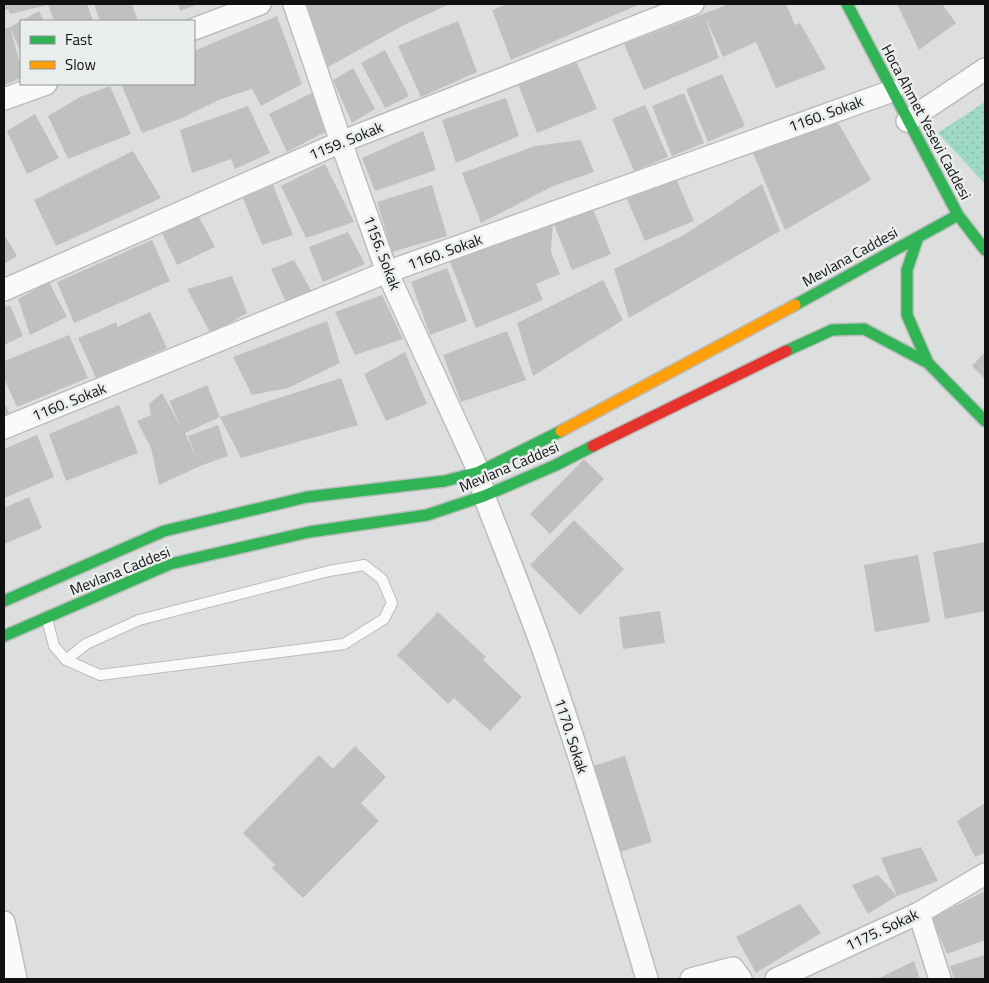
<svg xmlns="http://www.w3.org/2000/svg" width="989" height="983" viewBox="0 0 989 983" font-family="'Titillium Web',sans-serif">
	<style>
		.park { fill: url(#park-dots) }
		.building { fill: #c0c0c0 }
		.lines { fill: none; stroke-linecap: round; stroke-linejoin: round }
		.lane-casing { stroke: #bbbdbc; stroke-width: 12 }
		.street-casing { stroke: #bbbdbc; stroke-width: 24 }
		.fast-casing { stroke: #bbbdbc; stroke-width: 14 }
		.slow-casing { stroke: #bbbdbc; stroke-width: 14 }
		.jam-casing { stroke: #bbbdbc; stroke-width: 14 }
		.lane { stroke: #fafafa; stroke-width: 10 }
		.street { stroke: #fafafa; stroke-width: 21 }
		.fast { stroke: #30b455; stroke-width: 11 }
		.slow { stroke: #ff9f0a; stroke-width: 11 }
		.jam { stroke: #e5322d; stroke-width: 11 }
		.labels { text-anchor: middle; stroke-width: 5; stroke-linejoin: round; paint-order: stroke }
		.street-label { font-size: 15px; fill: #0f1110; stroke: #e9edeb }
	</style>
	<defs>
		<pattern id="park-dots" width="8" height="8" patternUnits="userSpaceOnUse" patternTransform="scale(1.25)"><rect width="8" height="8" fill="#9ed8c6"/><path d="M2 2h.1M6 6h.1" fill="none" stroke="#87b8a9" stroke-width="1.8" stroke-linecap="round"/></pattern>
	</defs>
	<rect width="100%" height="100%" fill="#dddfde"/>
	<path class="park" d="M985 102V184L938 133Z"/>
	<path class="building" d="M4 4H87L93 21H54L48 5 10 14 8 9 4 11Z
		M94 4H132L138 21H100Z
		M178 4H198L180 11Z
		M306 4H450L406 24 328 67Z
		M507 4H640L511 60 492 10Z
		M729 4H786L795 25 800 23 826 69 776 88 756 42 723 57 705 17 719 58 644 90 624 44Z
		M897 4H942L956 23 919 50Z
		M39 11 44 21H21V53L10 27Z
		M277 16 302 84 261 106 252 89 221 99 182 118 142 133 121 84H194V51Z
		M458 21 477 72 421 97 398 46Z
		M10 27 21 67V78L4 85V29Z
		M385 50 409 96 385 108 361 63Z
		M577 63 597 109 537 133 518 84Z
		M353 68 375 109 352 123 333 80Z
		M722 74 745 126 708 142 686 89Z
		M110 86 131 134 68 159 48 116 80 97Z
		M314 92 325 132 287 152 269 114Z
		M684 93 704 143 672 156 652 106Z
		M506 98 519 136 456 163 442 120Z
		M645 105 668 157 634 171 612 119Z
		M248 106 270 153 235 169 231 159 192 173 180 130Z
		M35 114 59 158 27 174 7 131Z
		M833 114 871 180 785 230 750 146Z
		M423 131 436 170 375 191 362 158Z
		M581 140 594 172 553 186 481 223 462 173 535 146Z
		M133 151 161 198 56 246 34 200Z
		M325 164 354 222 306 238 281 186Z
		M675 176 694 221 645 241 626 197Z
		M762 184 780 231 629 318 614 269 684 235Z
		M273 185 293 235 262 245 243 198Z
		M432 185 447 236 392 252 377 202Z
		M592 206 611 254 572 270 553 222Z
		M198 215 215 247 177 265 162 233Z
		M553 222 551 252 560 274 536 284 543 300 476 328 450 262Z
		M348 232 365 264 323 282 309 247Z
		M4 234 17 256 4 264Z
		M152 240 170 281 74 323 57 282Z
		M294 260 315 297 286 302 271 269Z
		M447 268 467 321 430 335 411 282Z
		M232 276 247 313 211 334 187 289Z
		M603 280 623 320 533 376 517 323Z
		M49 282 67 317 30 335 18 299Z
		M382 295 403 339 355 355 335 312Z
		M10 305 23 336 4 345V307Z
		M150 312 167 348 96 378 78 338 117 322V327Z
		M327 321 340 363 288 388 252 395 233 357Z
		M507 331 526 380 461 402 443 355Z
		M69 335 88 378 17 407 4 378V361Z
		M405 352 427 404 386 421 364 374Z
		M985 352V379L972 366Z
		M341 378 358 425 241 458 220 417Z
		M207 385 220 417 185 433 196 457 188 436 218 425 228 456 200 466 159 485 151 448 137 421 151 415 149 404 162 393 181 427 169 401Z
		M4 402 10 415 4 417Z
		M119 405 138 453 66 481 49 434Z
		M37 435 54 477 4 498V449Z
		M584 459 604 479 550 534 530 514Z
		M29 497 42 528 4 544V508Z
		M574 520 624 569 580 615 530 565Z
		M985 542V611L945 619 933 552Z
		M918 555 930 622 875 632 864 565Z
		M660 611 665 643 623 649 619 617Z
		M438 612 486 657 483 660 522 697 490 731 454 698 448 704 397 655Z
		M355 746 386 777 361 803 379 821 303 898 272 868 275 865 243 833 319 755 333 769Z
		M625 756 652 842 620 852 593 766Z
		M985 803V853L975 857 957 821Z
		M921 847 938 881 897 896 868 914 852 885 878 875 897 896 881 858Z
		M985 891V940L947 954 932 918Z
		M800 904 821 933 756 973 736 937Z
		M985 955V979H954L950 966Z
		M914 961 920 979H877Z"/>
	<g class="lines">
		<g class="lane-casing">
			<path id="lane" d="M47 619 54 646 66 660 100 675 344 644 384 619 392 603 382 579 364 565 329 571 139 620 86 644 66 660"/>
		</g>
		<g class="street-casing">
			<path id="street" d="M294 4 341 142 387 272 479 472 484 496C505 550 527 604 546 658 583 764 615 872 647 979
				M194 29 260 4
				M4 99 46 84
				M907 121 985 69
				M4 290 341 142 693 4
				M4 428 387 272 892 91
				M919 913 940 979
				M4 922 16 979
				M691 979 733 968 741 979
				M776 979 919 913 985 874"/>
		</g>
		<g class="fast-casing">
			<path id="fast" d="M847 4 958 215 985 250
				M918 237 907 270V315L928 363
				M795 305 958 215
				M786 351 832 330 864 329 928 363 985 421
				M4 601 164 531 307 497 445 481 479 472 561 431
				M4 636 170 564 309 532 427 515 484 496 556 465 593 446"/>
		</g>
		<g class="slow-casing">
			<path id="slow" d="M561 431 795 305"/>
		</g>
		<g class="jam-casing">
			<path id="jam" d="M593 446 786 351"/>
		</g>
		<use href="#lane" class="lane"/>
		<use href="#street" class="street"/>
		<use href="#fast" class="fast"/>
		<use href="#slow" class="slow"/>
		<use href="#jam" class="jam"/>
	</g>
	<g class="labels">
		<g class="street-label">
			<text transform="translate(826 114) rotate(-20)" y="5">1160. Sokak</text>
			<text transform="translate(926 122) rotate(62)" y="5">Hoca Ahmet Yesevi Caddesi</text>
			<text transform="translate(346 141) rotate(-22)" y="5">1159. Sokak</text>
			<text transform="translate(445 252) rotate(-20)" y="5">1160. Sokak</text>
			<text transform="translate(382 253) rotate(69)" y="5">1156. Sokak</text>
			<text transform="translate(850 257) rotate(-29)" y="5">Mevlana Caddesi</text>
			<text transform="translate(69 402) rotate(-22)" y="5">1160. Sokak</text>
			<text transform="translate(509 467) rotate(-23)" y="5">Mevlana Caddesi</text>
			<text transform="translate(120 571) rotate(-22)" y="5">Mevlana Caddesi</text>
			<text transform="translate(571 736) rotate(72)" y="5">1170. Sokak</text>
			<text transform="translate(882 930) rotate(-25)" y="5">1175. Sokak</text>
		</g>
	</g>
	<rect width="989" height="983" fill="none" stroke="#0f1110" stroke-width="10"/>
	<rect x="20" y="20" width="175" height="65" fill="#e9edeb" stroke="#929593"/>
	<rect x="30" y="36" width="25" height="8" fill="#30b455" stroke="#929593"/>
	<text x="65" y="45" font-size="15" fill="#0f1110">Fast</text>
	<rect x="30" y="61" width="25" height="8" fill="#ff9f0a" stroke="#929593"/>
	<text x="65" y="70" font-size="15" fill="#0f1110">Slow</text>
</svg>
